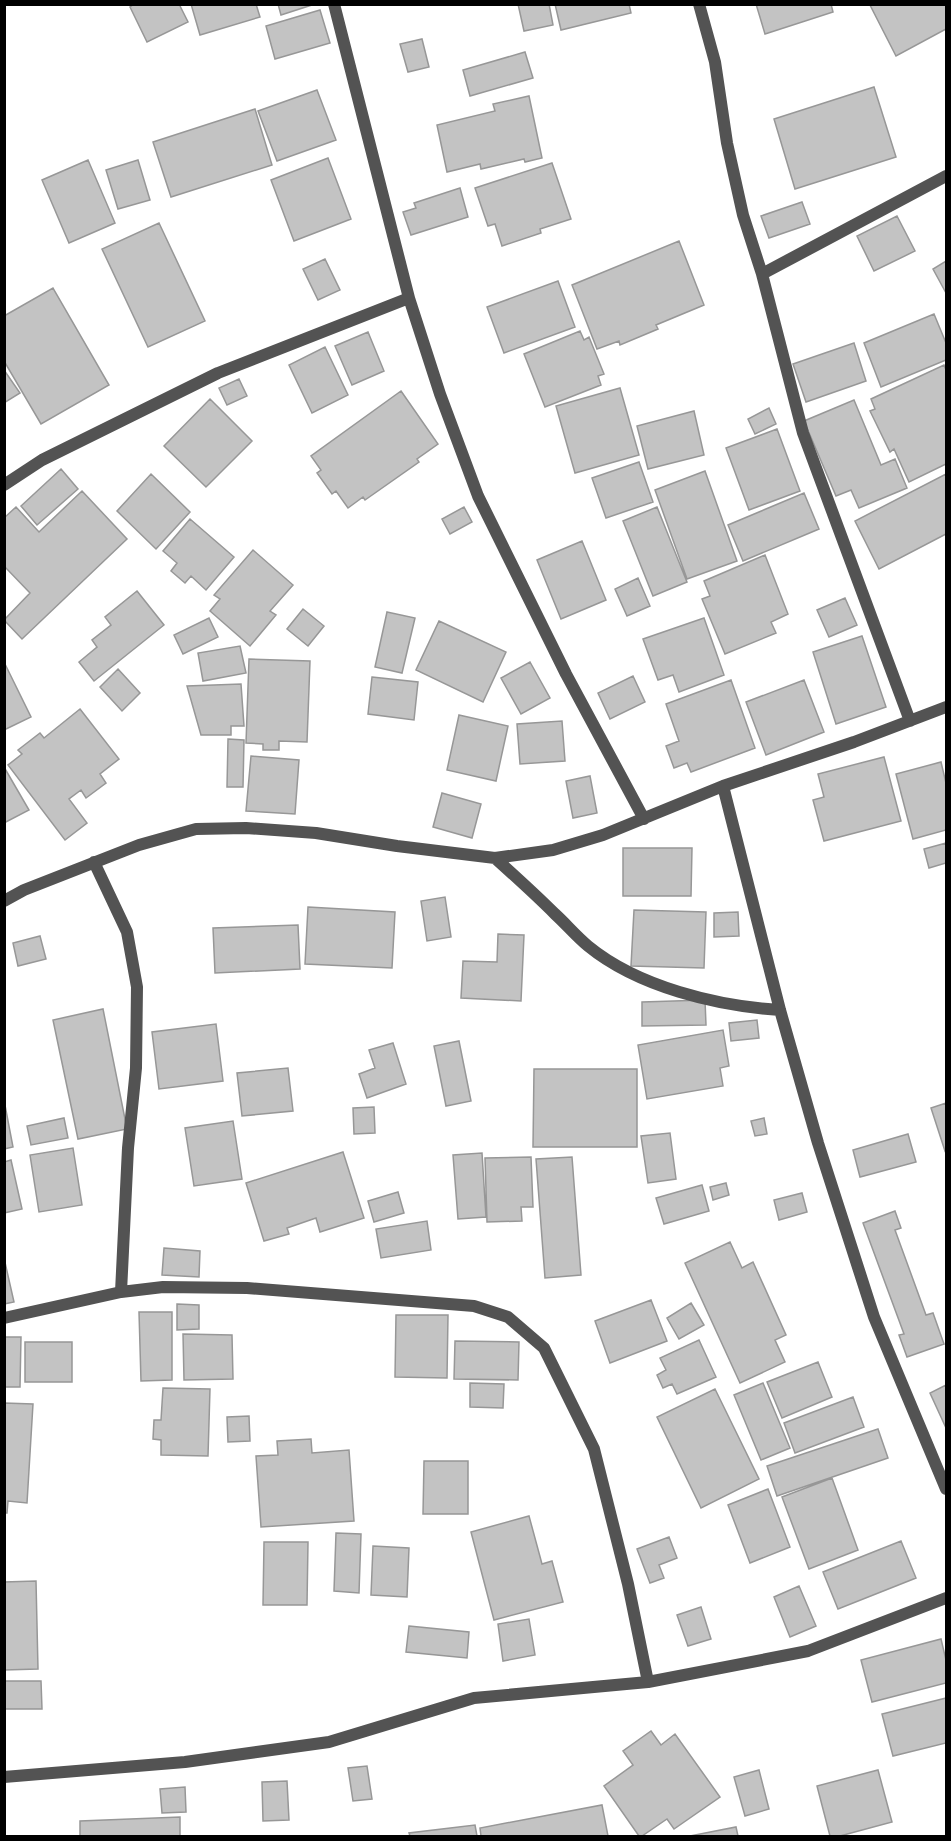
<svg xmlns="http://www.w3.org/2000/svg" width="951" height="1841" viewBox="0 0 951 1841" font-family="'PT Sans Narrow',sans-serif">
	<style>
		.building { fill: #c3c3c3; stroke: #979797; stroke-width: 1.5 }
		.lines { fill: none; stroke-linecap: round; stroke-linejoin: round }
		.minor { stroke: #535353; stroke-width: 12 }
	</style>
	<rect width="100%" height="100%" fill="#fff"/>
	<path class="building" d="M134 4H179L188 22 147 42 130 7Z
		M191 4H256L260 17 200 35Z
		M278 4H315L281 15Z
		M518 4H549L553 25 524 31Z
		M555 4H629L631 13 561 30Z
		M756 4H831L833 12 765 34Z
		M872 4H946V29L896 56 870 5Z
		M320 10 330 43 275 59 266 26Z
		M422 39 429 67 408 72 400 44Z
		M525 52 533 78 470 96 463 70Z
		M874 87 896 157 795 189 774 119Z
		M317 90 336 140 277 161 258 111Z
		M529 96 542 158 525 162 524 159 481 169 480 164 447 172 437 125 495 111 493 104Z
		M255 109 272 165 171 197 153 142Z
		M328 158 351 219 294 241 271 180Z
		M88 160 115 223 69 243 42 180Z
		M138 160 150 200 118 209 106 170Z
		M552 163 571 219 540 229 541 233 502 246 495 224 488 226 475 188Z
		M460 188 468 217 411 235 403 212 416 208 414 203Z
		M802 202 810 224 769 238 761 216Z
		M897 216 915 251 874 271 857 236Z
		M159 223 205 321 148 347 102 249Z
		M679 241 704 305 656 325 658 329 620 345 619 341 597 349 572 285Z
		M325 259 340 290 318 300 303 269Z
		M946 261V293L933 269Z
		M558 281 575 327 504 353 487 307Z
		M53 288 109 385 41 424 4 361V316Z
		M934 314 946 343V360L881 387 864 343Z
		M580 331 584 340 589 337 604 374 598 376 601 385 545 407 524 354Z
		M368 332 384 371 352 385 335 346Z
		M854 343 866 381 806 402 793 364Z
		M325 347 348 395 312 413 289 365Z
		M944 365 946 370V464L909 482 894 449 890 452 870 411 875 409 871 399Z
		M4 370 20 393 4 403Z
		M239 379 247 396 227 405 219 388Z
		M620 388 639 455 575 473 556 406Z
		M401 391 438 444 417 459 419 462 365 500 363 497 348 508 336 491 332 494 317 473 321 470 311 456Z
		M210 399 252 441 206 487 164 446Z
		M854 400 881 465 895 459 907 488 859 508 851 490 836 496 804 421Z
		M769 408 776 424 755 434 748 419Z
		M694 411 704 455 648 469 637 426Z
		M777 429 800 491 749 510 726 448Z
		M639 462 653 502 606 518 592 478Z
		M61 469 78 489 37 525 21 506Z
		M705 471 737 561 687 579 655 490Z
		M151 474 190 512 156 549 117 511Z
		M946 474V534L879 569 855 521Z
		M82 491 127 539 22 639 4 620 30 593 4 566V518L16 507 39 532Z
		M804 493 819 529 743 561 728 525Z
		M464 507 472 522 450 534 442 519Z
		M657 507 687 582 653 596 623 521Z
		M190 519 234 557 206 590 191 576 185 583 171 571 177 563 163 551Z
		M582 541 606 600 561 619 537 560Z
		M253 550 293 585 270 611 276 615 250 646 210 611 220 599 214 595Z
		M765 555 788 614 771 622 776 633 725 654 702 599 710 596 704 581Z
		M638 578 650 606 627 616 615 589Z
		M137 591 164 625 94 681 79 662 97 647 92 640 111 625 105 617Z
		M845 598 857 625 829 637 817 610Z
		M303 609 324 626 308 646 287 629Z
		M387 612 415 618 402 673 375 667Z
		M209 618 218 637 183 654 174 635Z
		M704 618 724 675 679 692 673 675 658 680 643 639Z
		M439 621 506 652 483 702 416 670Z
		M862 636 886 707 836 724 813 652Z
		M240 646 246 673 203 681 198 653Z
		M249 659 310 661 307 742 279 741V750H263V744L246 743Z
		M4 662 31 717 4 730Z
		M530 662 550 698 521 714 501 678Z
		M118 669 140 693 122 711 100 687Z
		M633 676 645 702 610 719 598 693Z
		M372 677 418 682 414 720 368 714Z
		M731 680 755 748 691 772 687 763 674 768 666 746 679 741 666 704Z
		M804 680 824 732 766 755 746 702Z
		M241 684 244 726H231V735H201L187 686Z
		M80 709 119 759 100 774 106 783 86 798 81 790 69 799 87 823 65 840 8 765 22 754 18 750 40 733 44 738Z
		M459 715 508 726 496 781 447 770Z
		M562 721 565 761 520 764 517 724Z
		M228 739 244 740 243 787H227Z
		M251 756 299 760 295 814 246 811Z
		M884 757 901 821 824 841 813 800 824 797 818 774Z
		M941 762 946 783V830L913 839 896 774Z
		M4 767 29 810 4 823Z
		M590 776 597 813 573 818 566 781Z
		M442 793 481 804 472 838 433 827Z
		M946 843V863L929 868 924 849Z
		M623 848H692L691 896H623Z
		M445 897 451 937 427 941 421 901Z
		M308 907 395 912 392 968 305 964Z
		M634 910 706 912 704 968 631 966Z
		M738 912 739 936 714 937V913Z
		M298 925 300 969 215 973 213 928Z
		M498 934 524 935 521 1001 461 998 463 961 497 962Z
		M40 936 46 959 18 966 13 943Z
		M705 1000 706 1025 642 1026V1002Z
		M103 1009 127 1129 78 1139 53 1020Z
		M757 1020 759 1038 731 1041 729 1023Z
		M216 1024 223 1081 159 1089 152 1032Z
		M723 1030 729 1066 720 1068 723 1086 647 1099 638 1045Z
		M459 1041 471 1101 446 1106 434 1046Z
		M393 1043 406 1084 367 1098 359 1074 375 1068 369 1050Z
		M288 1068 293 1111 242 1116 237 1073Z
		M534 1069H637V1147H533Z
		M4 1100 13 1147 4 1149Z
		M946 1103V1150L945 1151 931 1108Z
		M374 1107 375 1133 354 1134 353 1108Z
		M64 1118 68 1138 31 1145 27 1126Z
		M764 1118 767 1134 755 1136 751 1121Z
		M233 1121 242 1179 194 1186 185 1128Z
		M670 1133 676 1179 648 1183 641 1136Z
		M908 1134 916 1162 860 1177 853 1150Z
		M73 1148 82 1205 39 1212 30 1155Z
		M343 1152 364 1218 320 1232 316 1218 287 1228 289 1234 264 1241 246 1183Z
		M482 1153 486 1217 458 1219 453 1155Z
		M531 1157 533 1207H521L522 1221 487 1222 485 1158Z
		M572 1157 581 1275 545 1278 536 1159Z
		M11 1160 22 1209 4 1213V1162Z
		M726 1183 729 1195 713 1200 710 1187Z
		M702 1185 709 1211 664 1224 656 1198Z
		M398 1192 404 1213 374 1222 368 1201Z
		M802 1193 807 1212 779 1220 774 1200Z
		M895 1211 901 1228 895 1230 926 1315 933 1313 944 1344 907 1357 899 1335 904 1334 863 1223Z
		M427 1221 431 1250 381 1258 376 1229Z
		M730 1242 742 1268 753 1262 786 1335 775 1340 785 1362 740 1383 685 1263Z
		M164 1248 200 1251 199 1277 162 1275Z
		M4 1258 14 1302 4 1304Z
		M651 1300 667 1341 610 1363 595 1321Z
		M691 1303 704 1325 679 1339 667 1318Z
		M177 1304 199 1305V1329L177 1330Z
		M139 1312H172V1380L141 1381Z
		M396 1315H448L447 1378 395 1377Z
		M183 1334 232 1335 233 1379 184 1380Z
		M4 1337H21L20 1387H4Z
		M699 1340 716 1377 677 1394 672 1384 663 1388 657 1375 666 1370 660 1358Z
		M455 1341 519 1342 518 1380 454 1379Z
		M25 1342H72V1382H25Z
		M818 1362 832 1397 782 1418 767 1382Z
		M470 1383 504 1384 503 1408 470 1407Z
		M763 1383 790 1448 761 1460 734 1395Z
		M946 1385V1428L930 1393Z
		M163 1388 210 1389 208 1456 161 1455V1440L153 1439 154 1420H161Z
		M715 1389 759 1479 701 1508 657 1417Z
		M853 1397 864 1427 795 1453 784 1423Z
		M4 1403 33 1404 27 1503 8 1501 7 1513H4Z
		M249 1416 250 1441 228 1442 227 1417Z
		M878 1429 888 1458 777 1496 767 1466Z
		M311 1439 312 1453 349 1450 354 1521 261 1527 256 1456 278 1455 277 1441Z
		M424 1461H468V1514H423Z
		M832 1478 858 1550 809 1569 782 1497Z
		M768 1489 790 1547 750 1563 728 1505Z
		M529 1516 542 1564 552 1561 563 1602 494 1620 471 1532Z
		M336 1533 361 1534 359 1593 334 1591Z
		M669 1537 677 1558 659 1565 664 1578 650 1583 637 1549Z
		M901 1541 916 1578 838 1609 823 1572Z
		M264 1542H308L307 1605H263Z
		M373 1546 409 1548 407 1597 371 1595Z
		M36 1581 38 1669 4 1670V1582Z
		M799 1586 816 1626 790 1637 774 1597Z
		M701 1607 711 1639 688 1646 677 1615Z
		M529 1619 535 1655 503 1661 498 1624Z
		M409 1626 469 1632 467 1658 406 1652Z
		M941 1639 946 1660V1683L872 1702 861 1660Z
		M4 1681H41L42 1709H4Z
		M946 1698V1743L893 1756 882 1714Z
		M651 1731 661 1745 675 1734 720 1797 674 1829 667 1819 642 1836H639L604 1786 633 1765 623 1751Z
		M367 1766 372 1799 353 1801 348 1768Z
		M759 1770 769 1809 745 1816 734 1777Z
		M878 1770 892 1822 840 1836H830L817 1786Z
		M287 1781 289 1820 263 1821 262 1782Z
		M185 1787 186 1812 162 1813 160 1789Z
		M602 1805 608 1836H481L480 1828Z
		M180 1817V1836H80V1821Z
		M475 1825 477 1836H410L409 1833Z
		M736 1827 738 1836H690Z"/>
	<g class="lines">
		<path class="minor" d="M334 4 409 298 440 394 478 496 566 674 644 819
			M699 4 715 62 727 143 743 215 762 274 803 433 910 721
			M762 274 946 176
			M4 485 42 460 218 373 409 298
			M723 786 780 1010 818 1143 874 1317 946 1489
			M495 858C515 876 536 895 555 914 566 924 576 936 588 946 638 987 717 1006 780 1010
			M94 862 127 932 137 987 136 1068 128 1148 121 1292
			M4 901 24 890 139 845 196 829 246 828 316 833 397 846 495 858 553 850 603 835 723 786 854 742 946 707
			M4 1318 121 1292 163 1287 247 1288 474 1306 508 1317 544 1348 594 1449 628 1584 648 1682
			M4 1777 185 1762 329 1742 474 1698 648 1682 808 1651 946 1598"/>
	</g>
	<rect width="951" height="1841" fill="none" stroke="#000000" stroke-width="12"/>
</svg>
